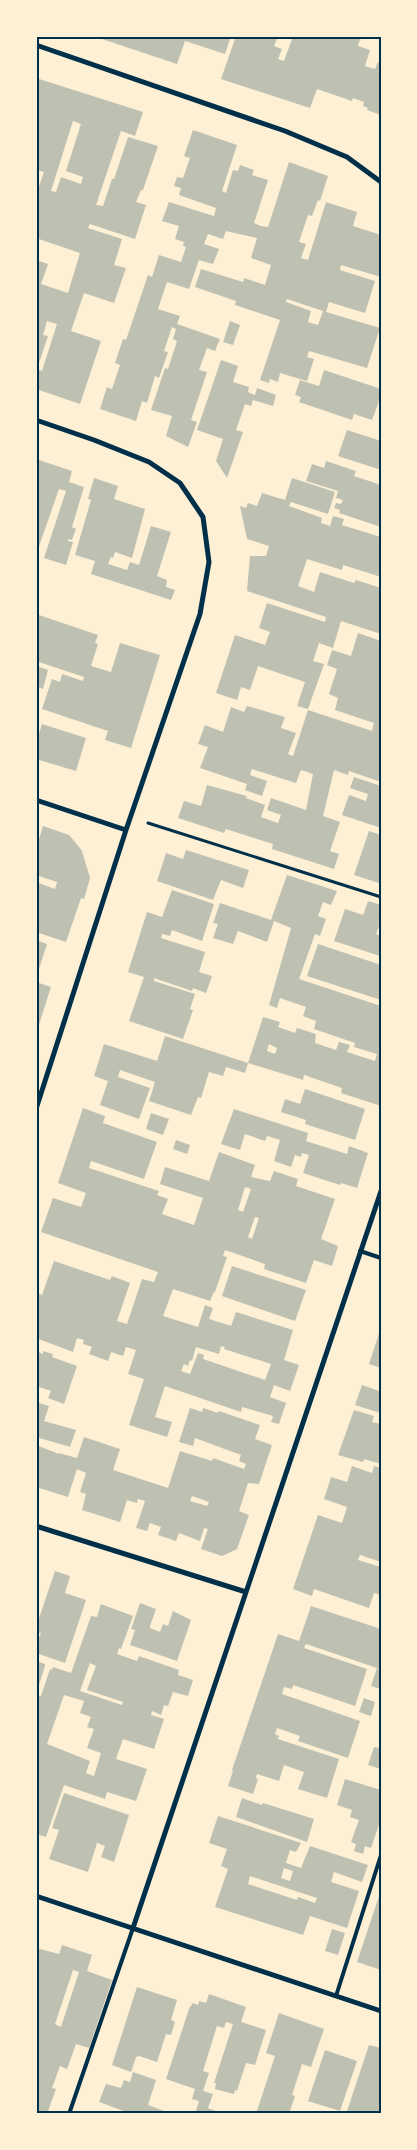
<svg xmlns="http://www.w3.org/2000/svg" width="417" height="2150" viewBox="0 0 417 2150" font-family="Arial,sans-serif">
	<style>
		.building { fill: #bec0b2; fill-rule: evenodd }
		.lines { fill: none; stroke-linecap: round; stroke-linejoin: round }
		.path { stroke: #003049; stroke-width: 3 }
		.service { stroke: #003049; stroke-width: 4 }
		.minor { stroke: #003049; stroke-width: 5 }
		.neatline { fill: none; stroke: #003049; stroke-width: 2 }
	</style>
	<rect width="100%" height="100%" fill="#fdf0d5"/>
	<path class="building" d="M231 36 225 54 185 41 177 64 96 37Z
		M236 36H278L274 46 282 49 278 59 284 61 292 39 285 36H361L358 46 370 50 365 66 375 69 378 62 381 63V115L367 110 368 108 363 106 364 102 353 98 352 101 317 89 310 108 221 79Z
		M36 78 143 112 135 136 121 131 96 205 103 206 112 179H114L128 137 158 146 143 190H141L136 202 146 205 135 239 90 224 88 228 122 239 114 265 126 268 114 303 84 293 71 331 101 341 80 404 36 389V260L48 264 41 284 68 293 80 253 36 238V195L44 172 36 170 38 147H36ZM73 121 81 124 66 171 83 177 81 184 61 177 56 192 51 191ZM47 321 57 324 42 371 37 369 48 336 43 335Z
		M193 130 237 145 222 191 226 193 233 170 238 171 240 165 254 170 252 175 268 180 254 223 261 226 268 227 289 162 328 176 320 201 318 200 312 216 308 215 299 242 306 244 301 258 308 260 326 202 357 212 353 226 381 235V277L341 265 340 270 375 281 365 313 329 302 326 312 380 328 367 368 309 351 307 357 314 359 307 381 280 373 278 382 270 379 269 383 260 380 280 320 235 305 236 301 195 287 201 269 243 282 244 278 265 285 271 265 251 258 257 238 226 231 223 239 208 234 204 244 219 249 213 264 199 260 189 289 167 282 158 309 180 316 177 324 220 339 215 351 207 348 199 370 207 372 191 420 197 422 188 447 166 436 172 416 151 410 165 368 168 369 177 341 173 339 176 329 172 327 164 351 168 352 159 378 155 376 147 403 142 401 136 421 100 409 107 387 112 389 120 365 115 363 123 339 126 340 148 275 152 277 159 255 181 262 186 247 183 246 184 242 175 239 179 226 162 221 169 202 214 216 216 208 179 195 181 188 174 186 177 177 183 178 190 158 184 156ZM287 299 323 311 318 325 308 322 311 311 286 302Z
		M230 321 240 325 233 345 223 342Z
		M221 360 238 366 233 382 249 387 248 392 255 395 257 388 276 395 273 406 253 400 251 406 245 404 236 430 243 432 227 478 216 461 223 439 197 430Z
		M324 370 381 389V396L372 420 354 414 352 420 299 402 301 397 295 395 300 380 319 386Z
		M347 430 381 441V470L338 456Z
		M36 459 72 471 69 482 84 487 72 527 76 529 72 540 68 539V541L73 542 66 565 44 558 66 491 59 489 36 555Z
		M326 461 356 471 354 476 381 485V527L339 513 340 510 334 508 336 503 341 504 343 500 336 498 338 491 306 481 312 464 324 468Z
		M94 478 118 486 114 499 145 509 132 558 115 552 113 558 111 557 108 564 127 570 130 562 139 565 151 526 171 532 157 576 167 580 166 587 175 590 171 600 91 574 95 561 75 555 91 500 88 499Z
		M292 478 335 492 328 514 291 502 289 506 322 518 321 523 330 526 333 516 344 519 342 525 381 537V577L343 565 342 570 307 559 298 586 314 592 320 572 354 583 356 580 381 588V634L341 621 333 648 319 643 313 661 324 664 308 709 297 706 305 682 258 666 250 690 241 687 237 700 216 693 235 635 265 645 270 632 259 628 267 603 325 622 326 617 247 591 250 556H266L269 546 247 539 240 506 246 508 248 503 257 506 262 493 285 500Z
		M36 614 98 635 95 643 98 644 91 666 111 672 120 643 160 655 131 748 105 740 108 731 42 709 52 679 60 682 62 674 83 681 84 677 39 662 37 666 48 670 43 689 36 686Z
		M358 633 381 641V782L349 771 348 775 334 770 323 816 340 822 330 851 339 854 334 869 272 849 273 844 254 838 226 829 224 833 178 818 184 801 201 806 207 785 247 796 246 798 265 805 261 817 278 823 281 815 267 810 271 798 306 810 313 774 301 770 296 783 252 769 250 775 267 781 262 796 245 790 247 784 200 768 208 747 198 744 205 725 223 732 231 707 244 712 247 706 285 717 281 728 296 733 288 754 293 756 308 710 372 731 374 723 335 710 338 698 329 694 337 669 327 665 332 650 351 656Z
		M42 724 86 738 76 771 36 759V744Z
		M354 777 381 786V828L342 815 349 795 366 801 368 794 350 788Z
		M43 826 69 835 75 842 82 851 90 878 84 899 81 898 66 942 36 932V882L55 889 57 882 36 875V849Z
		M369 831 381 835V876L379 883 354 875Z
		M186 850 249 870 243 888 221 880 213 900 157 881 166 853 183 859Z
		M287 875 337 891 331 905 323 902 318 916 326 919 320 936 315 934 299 979 381 1006V1106L341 1093 342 1088 304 1075 303 1080 248 1063 263 1017 280 1022 278 1027 295 1033 297 1028 316 1034 315 1043 336 1050 339 1042 350 1045 347 1052 375 1061 377 1054 354 1047 355 1043 314 1029 316 1021 303 1016 306 1007 280 998 277 1008 269 1005 291 928 274 921 267 942 238 931 233 944 213 938 218 924 213 923 220 903 271 920ZM269 1044 277 1048 275 1054 267 1051Z
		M172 890 214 904 202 941 172 930 170 936 162 934 161 938 205 952 199 972 212 976 206 993 193 988 192 991 154 978V981L195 994 190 1009 193 1010 183 1039 129 1021 144 977 128 972 147 912 162 917Z
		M368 901 381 905V921L376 934 381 936 380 956 334 941 345 909 363 915Z
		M36 940 47 944 38 972H36Z
		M318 944 381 965V1000L307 976Z
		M36 982 51 987 37 1031H36Z
		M165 1036 248 1063 245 1073 226 1067 223 1076 209 1072 201 1098 198 1097 191 1115 149 1101 155 1082 120 1070 118 1077 150 1088 139 1119 100 1105 108 1081 94 1076 104 1044 157 1061Z
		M305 1089 365 1109 355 1140 305 1124 306 1120 281 1112 285 1099 300 1104Z
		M83 1108 105 1116 103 1123 157 1142 144 1179 91 1161 89 1168 159 1191 157 1195 168 1199 162 1214 194 1225 203 1198 160 1184 165 1167 209 1181 219 1152 255 1165 251 1177 270 1181 274 1171 298 1179 296 1186 335 1199 321 1239 338 1246 332 1266 314 1260 306 1283 264 1269 265 1264 225 1250 223 1256 227 1257 215 1292H214L210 1301 173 1289 163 1316 198 1327 205 1305 213 1308 209 1319 231 1326 236 1312 293 1330 284 1360 299 1365 290 1391 274 1385 270 1397 286 1403 279 1424 271 1422 273 1416 242 1407 241 1412 165 1386 155 1417 172 1422 167 1437 129 1425 144 1379 128 1374 136 1350 126 1347 123 1356 111 1352 108 1361 89 1354 92 1347 83 1344 84 1340 77 1338 73 1352 36 1338V1293L42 1295 54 1261 110 1280 112 1276 130 1283 117 1321 127 1324 142 1279 154 1282 158 1272 41 1232 53 1198 81 1207 86 1193 58 1183ZM245 1187 251 1189 243 1212 238 1210ZM255 1217 259 1218 252 1239 248 1237ZM221 1346 225 1347 224 1349 271 1364 265 1380 203 1359 204 1355 198 1353 190 1374 181 1371 184 1364 188 1366 190 1360 192 1361 196 1347 219 1354Z
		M234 1109 308 1133 306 1141 347 1154 349 1146 368 1153 357 1188 341 1183 340 1185 303 1173 309 1155 302 1153 301 1157 295 1155 291 1167 274 1161 280 1140 267 1136 265 1141 245 1134 240 1150 221 1144Z
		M151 1113 169 1119 163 1135 146 1129Z
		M176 1140 190 1145 187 1154 173 1149Z
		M232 1266 306 1290 295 1321 222 1296Z
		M380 1330H381V1368L369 1364Z
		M36 1351 43 1354V1351L53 1354 52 1357 77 1366 64 1404 48 1398 51 1391 36 1386Z
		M362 1385 379 1391 381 1385 380 1413 355 1405Z
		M36 1402 49 1406 44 1421 76 1430 70 1447 36 1437Z
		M190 1408 202 1412 203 1408 218 1413 219 1411 260 1425 255 1439 272 1445 259 1484 248 1483 239 1511 249 1515 237 1549 222 1556 201 1549 208 1529 204 1528 200 1541 179 1533 176 1541 158 1535 161 1527 150 1523 147 1531 136 1528 145 1501 138 1499 137 1503 127 1500 120 1522 82 1510 86 1494 80 1492 86 1473 77 1469 68 1497 36 1487V1445L59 1454V1453L77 1458 84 1437 120 1449 113 1470 168 1488 180 1451 212 1461 213 1458 244 1469 246 1464 239 1461 241 1455 195 1438 193 1446 179 1442ZM192 1496 209 1502 207 1506 190 1501Z
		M354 1410 374 1416 372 1422 381 1424V1464L364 1459 363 1462 338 1455Z
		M352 1466 372 1473 374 1466 381 1468V1562L360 1555 358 1560 381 1567V1595L374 1593 369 1608 314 1589 312 1596 293 1589 318 1515 342 1523 347 1507 324 1499 331 1477 347 1482Z
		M55 1571 70 1576 65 1593 86 1600 65 1663 36 1653V1645L41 1633 36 1632V1627Z
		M140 1603 156 1609 150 1626V1628L160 1632 163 1624 168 1626 173 1611 191 1620 177 1661 130 1645 135 1630 131 1629Z
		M101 1604 133 1616 121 1649 119 1648 117 1654 137 1661 139 1656 179 1670 178 1675 193 1680 188 1696 173 1692 168 1706 164 1705 161 1715 152 1711 151 1715 164 1719 154 1749 123 1739 116 1759 147 1769 136 1801 107 1792 105 1799 64 1785 46 1837 36 1834V1695L41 1696 50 1669 52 1670 53 1667 71 1673 91 1616 97 1617ZM90 1663 96 1666 87 1690 123 1702 122 1705 80 1691ZM64 1695 84 1701 80 1713 91 1717 87 1727 94 1729 87 1748 101 1753 94 1776 86 1773 90 1761 47 1744Z
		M311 1606 381 1629V1689L371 1686 377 1668 306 1644 304 1648 367 1669 355 1706 293 1685 292 1689 284 1687 282 1694 360 1721 348 1758 298 1741 300 1736 277 1728 275 1734 279 1736 278 1739 339 1759 327 1798 298 1789 304 1772 284 1765 279 1781 257 1774 256 1778 258 1779 253 1794 228 1786 233 1771 232 1770 278 1634 299 1641Z
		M36 1661 45 1664V1666L37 1691Z
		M364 1698 375 1702 371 1716 359 1712Z
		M380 1743H381V1769L368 1765 374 1747 379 1748Z
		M345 1779 381 1790V1819L371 1848 365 1846 363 1854 354 1851 356 1844 351 1842 359 1820 350 1817 352 1810 337 1805Z
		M64 1793 129 1815 114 1862 101 1857 105 1846 97 1843 88 1872 49 1859 59 1830 52 1828Z
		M242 1798 262 1805 263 1803 314 1819 307 1842 236 1817Z
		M218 1816 301 1843 296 1852 290 1850 286 1863 301 1868 310 1846 368 1865 362 1882 334 1872 331 1882 359 1891 347 1928 310 1916 303 1935 215 1907 228 1869 221 1866 227 1849 209 1843ZM284 1868 293 1871 290 1881 281 1878ZM250 1876 268 1882 317 1898 315 1903 298 1897 297 1900 248 1884Z
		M381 1890V1970L357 1962Z
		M332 1929 345 1933 338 1955 325 1951Z
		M62 1945 92 1955 87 1971 112 1980 89 2048 76 2044 67 2069 60 2066 52 2088 56 2089 47 2114H36V1948L59 1954ZM73 1970 79 1972 61 2027 55 2024Z
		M137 1987 177 2000 171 2020 175 2022 171 2035 166 2034 157 2062 139 2056 136 2057 131 2072 112 2065Z
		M209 1994 246 2007 241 2022 266 2030 255 2065 246 2063 237 2091 235 2090 234 2094 215 2089 216 2083H214L233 2024 226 2022 224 2028 217 2026 203 2071 209 2073 203 2091 213 2094 208 2108 223 2114H195L199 2101 192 2099 195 2089 166 2079 190 2006 191 2007 192 2003 198 2005 199 2001 206 2003Z
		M279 2013 324 2029 311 2067 302 2064 292 2095 295 2096 289 2114H256L275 2056 266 2053Z
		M369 2045 381 2048V2114H346Z
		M325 2050 357 2061 340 2111 308 2101Z
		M133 2072 156 2080 148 2105 172 2114H132L99 2102 106 2084 121 2088 124 2080 130 2082Z"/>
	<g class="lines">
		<path class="path" d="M148 823 381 897"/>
		<path class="service" d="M360 1251 381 1258
			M336 1996 381 1855
			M69 2114 133 1928"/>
		<path class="minor" d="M36 45 285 131 347 157 381 182
			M36 420 94 440 149 462 180 483 203 517 209 562 200 614 126 830 36 1109
			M36 800 126 830
			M36 1526 246 1592
			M36 1896 381 2011
			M133 1928 381 1191"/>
	</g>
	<rect width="417" height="2150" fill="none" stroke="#fdf0d5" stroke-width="75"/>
	<rect x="38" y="38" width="342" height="2074" class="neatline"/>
</svg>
